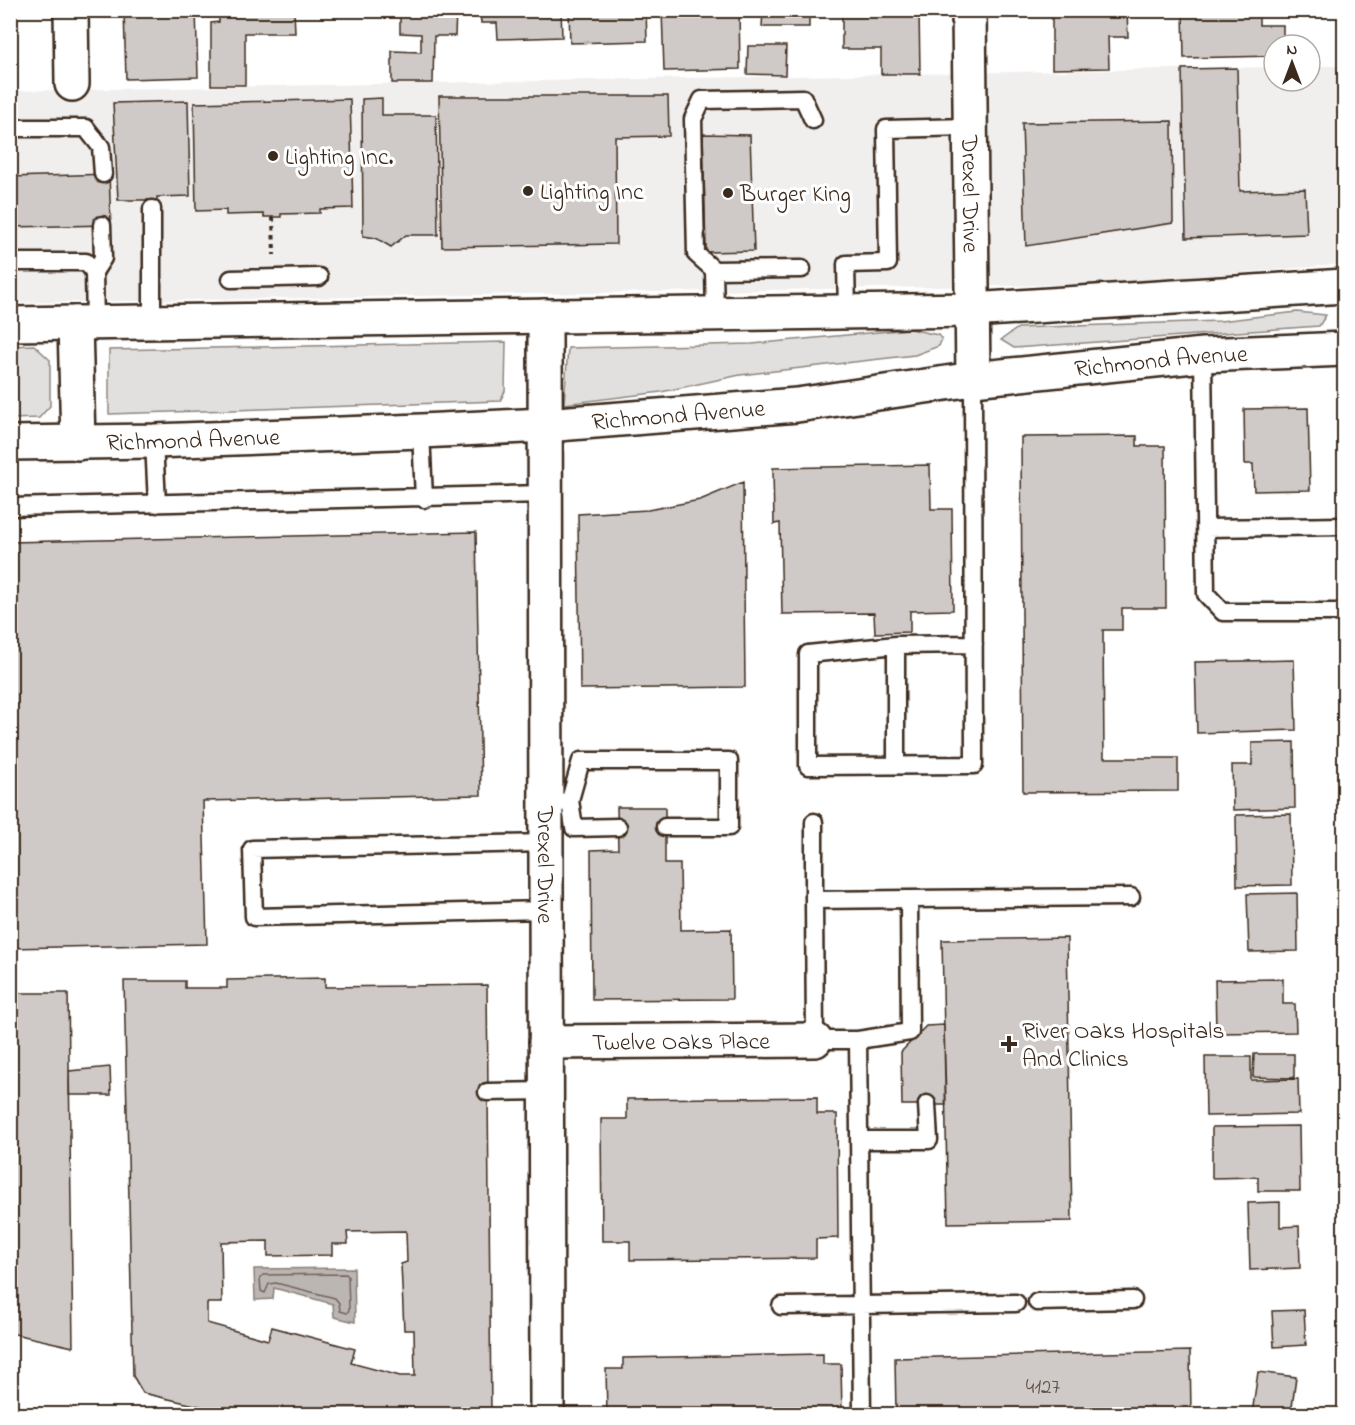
<svg xmlns="http://www.w3.org/2000/svg" width="1355" height="1425" viewBox="0 0 1355 1425" font-family="'Indie Flower',sans-serif">
	<style>
		.built { fill: #f1efee }
		.green { fill: #e2e0de; stroke: #8e857e; stroke-width: 1.5 }
		.water { fill: #bcb6b3; stroke: #887e77; stroke-width: 1.5 }
		.lines { fill: none; stroke-linecap: round; stroke-linejoin: round }
		.shore { stroke: #6f625a; stroke-width: 1.5 }
		.building { fill: #cfcac7; stroke: #3b2a1e; stroke-width: 1.5; fill-rule: evenodd }
		.service-casing { stroke: #3b2a1e; stroke-width: 21 }
		.minor-casing { stroke: #3b2a1e; stroke-width: 38 }
		.tertiary-casing { stroke: #3b2a1e; stroke-width: 38 }
		.secondary-casing { stroke: #3b2a1e; stroke-width: 38 }
		.path { stroke: #3b2a1e; stroke-width: 4; stroke-dasharray: 4.5 4.5; stroke-linecap: butt }
		.service { stroke: #fff; stroke-width: 16 }
		.minor { stroke: #fff; stroke-width: 33 }
		.tertiary { stroke: #fff; stroke-width: 33 }
		.secondary { stroke: #fff; stroke-width: 33 }
		.poi-dot { fill: #3b2a1e; stroke: #fff; stroke-width: 2 }
		.labels { text-anchor: middle; stroke-width: 6; stroke-linejoin: round; paint-order: stroke }
		.number-label { font-size: 21px; fill: #605248 }
		.poi-label { font-size: 24px; fill: #3b2a1e; stroke: #fff; text-anchor: start }
		.street-label { font-size: 24px; fill: #3b2a1e; stroke: #fff }
	</style>
	<rect width="100%" height="100%" fill="#fff"/>
	<filter id="ink" filterUnits="userSpaceOnUse"><feTurbulence type="fractalNoise" baseFrequency=".0167" numOctaves="2"/><feDisplacementMap in="SourceGraphic" scale="12" xChannelSelector="R" yChannelSelector="G"/><feConvolveMatrix kernelMatrix="1 2 1 2 8 2 1 2 1" color-interpolation-filters="sRGB"/></filter>
	<g filter="url(#ink)">
		<path class="built" d="M1310 66H1344V264L1112 284 11 303 10 91 1274 67V81H1310Z"/>
		<path class="green" d="M1297 312 1326 315 1319 326 1014 348 1001 340 1018 328 1220 321Z
			M910 329 938 335 942 339 939 346 915 355 740 375 661 392 564 404 568 348 752 344Z
			M506 342 505 391 500 401 109 414V350Z
			M34 345 50 360V406L39 418 11 419V346Z"/>
		<path class="water" d="M354 1268 355 1322 334 1317 333 1304 274 1288 273 1299 255 1300 254 1269Z"/>
		<g class="lines">
			<path class="shore" d="M346 1274 348 1276 349 1310 347 1313 340 1311 339 1303 335 1298 276 1283 269 1284 265 1293 261 1291 260 1278 263 1275Z"/>
		</g>
		<path class="building" d="M124 10H196L198 77 126 79Z
			M219 10H294L295 33H245V85H211V23L219 22Z
			M400 10H456L455 36H434L433 83H392V51L421 52V34L400 33Z
			M480 10H561L562 37 498 39 497 23H481Z
			M569 10H646L647 41 570 43Z
			M662 10H739L740 69 664 71Z
			M763 10H828V15H809V27H762Z
			M842 10H919L920 74H881V49H842Z
			M1052 10H1127L1128 37H1108L1109 68 1052 69Z
			M1183 10H1259V25H1283V45H1274V56L1184 58Z
			M748 46H786L785 75 747 74Z
			M1237 68 1240 191 1305 189 1307 234 1186 238 1182 69Z
			M439 96H668L669 136 615 137 616 244 442 247Z
			M382 98V115H436L438 235H406L391 247 376 238 363 236 362 99Z
			M350 99 353 208 320 209V213L281 214V217H264V214L226 215V210L196 211 194 103Z
			M188 101 190 196 157 197V200H118L113 103Z
			M1172 121 1173 223 1026 246 1022 123Z
			M703 134 750 135 754 251 706 252Z
			M109 174 111 225 10 227V177Z
			M1308 408 1310 490 1254 491 1253 464H1245L1244 409Z
			M1137 436V446H1165L1166 608H1122V630H1103L1104 758H1178V791L1023 792 1021 437Z
			M930 465 931 509H952L953 610 910 611V632L875 633 874 613 782 614 780 523 774 524 773 468Z
			M743 482 745 687 580 689 578 514 648 510 700 500Z
			M476 532 481 795 203 801 207 944 10 948V542Z
			M1294 660 1296 730 1197 733 1195 662Z
			M1294 742 1295 808 1233 810 1232 765H1252V743Z
			M617 807H665V864H680L681 930 731 929 732 999 592 1000 591 850 618 849Z
			M1291 814 1292 885 1237 886 1236 815Z
			M1297 893 1298 951 1249 952 1247 894Z
			M1067 938 1072 1221 948 1223 942 940Z
			M325 978V987L487 985 491 1414H233L143 1393 133 1376 124 981H185V988H227V980ZM406 1231 407 1262 401 1264 404 1330H414L415 1376H400L351 1363 355 1349 272 1327 268 1340 207 1323V1303H222L221 1242 268 1241V1256L332 1255V1244H348L347 1232Z
			M1283 979V1004H1295L1296 1032 1216 1033 1215 980Z
			M10 993H68L73 1347 10 1333Z
			M944 1025 946 1105H902L901 1052 926 1026Z
			M1254 1054H1294V1078L1253 1077Z
			M1205 1057H1251V1080L1298 1079 1299 1114 1206 1116Z
			M110 1067 111 1095H69V1071Z
			M817 1097V1114H837L838 1238 816 1239V1258L630 1260V1241H602L601 1119H627V1099Z
			M1299 1126 1300 1191H1258V1177L1212 1178V1127Z
			M1280 1202V1227L1299 1226 1300 1268 1250 1270 1248 1203Z
			M1304 1310 1306 1345 1274 1347 1272 1311Z
			M1190 1351 1191 1414H896L895 1358Z
			M823 1354V1364H841L842 1414H607L606 1369H623V1358Z
			M1258 1372 1296 1377 1291 1414H1252Z"/>
		<g class="lines">
			<g class="service-casing">
				<path id="service" d="M10 128H86L101 147 103 174
					M152 209V322
					M10 262H86L94 272 95 323
					M714 270 696 254 693 119 702 100 803 98 813 120
					M94 272 103 258 102 225
					M231 279 319 277
					M847 312 846 264 888 263 886 129 970 127
					M715 314 714 270 802 269
					M1203 355 1206 594 1223 612H1344
					M973 379 974 765 808 766V654L896 645 974 644
					M421 431 424 499
					M154 441 157 504
					M10 507 545 494
					M1205 528 1344 526
					M896 645V765
					M570 800 574 828 618 827
					M546 807 570 800 581 761H729V827H665
					M814 822V900
					M546 843 252 849 254 917 546 910
					M909 899 910 1032 858 1040H815L814 900Z
					M909 899 1131 897
					M858 1040 862 1414
					M487 1092 546 1091
					M859 1140H929L927 1104
					M1037 1302 1133 1300
					M781 1306 1016 1303"/>
			</g>
			<g class="minor-casing">
				<g id="minor">
					<path d="M71 10 72 84"/>
					<path id="s1" d="M545 316 547 1414"/>
					<path id="s2" d="M546 1042 815 1040"/>
				</g>
			</g>
			<g class="tertiary-casing">
				<g id="tertiary">
					<path id="s3" d="M969 10 973 379"/>
				</g>
			</g>
			<g class="secondary-casing">
				<g id="secondary">
					<path d="M75 323 78 443"/>
					<path d="M10 324 972 310 1344 286"/>
					<path id="s4" d="M10 443 154 441 421 431 545 425 797 405 973 379 1203 355 1344 349"/>
				</g>
			</g>
			<path class="path" d="M273 217 274 255"/>
			<use href="#service" class="service"/>
			<use href="#minor" class="minor"/>
			<use href="#tertiary" class="tertiary"/>
			<use href="#secondary" class="secondary"/>
		</g>
	</g>
	<g class="poi-dot">
		<circle cx="273" cy="156" r="6"/>
		<circle cx="528" cy="191" r="6"/>
		<circle cx="728" cy="193" r="6"/>
		<path d="M1006 1035h6v6h6v6h-6v6h-6v-6h-6v-6h6z"/>
	</g>
	<g class="labels">
		<g class="number-label">
			<text x="1043" y="1393">4127</text>
		</g>
		<g class="poi-label">
			<text x="285" y="164">Lighting Inc.</text>
			<text x="540" y="199">Lighting Inc</text>
			<text x="740" y="201">Burger King</text>
			<text x="1022" y="1038">River Oaks Hospitals<tspan x="1022" dy="28">And Clinics</tspan></text>
		</g>
		<g class="street-label">
			<text dy="8" stroke="none"><textPath href="#s3" startOffset="184">Drexel Drive</textPath></text>
			<text dy="8" stroke="none"><textPath href="#s4" startOffset="1155">Richmond Avenue</textPath></text>
			<text dy="8" stroke="none"><textPath href="#s4" startOffset="669">Richmond Avenue</textPath></text>
			<text dy="8" stroke="none"><textPath href="#s4" startOffset="183">Richmond Avenue</textPath></text>
			<text dy="8" stroke="none"><textPath href="#s1" startOffset="549">Drexel Drive</textPath></text>
			<text dy="8" stroke="none"><textPath href="#s2" startOffset="135">Twelve Oaks Place</textPath></text>
		</g>
	</g>
	<rect width="1355" height="1425" fill="none" stroke="#fff" stroke-width="36"/>
	<rect x="18" y="18" width="1319" height="1389" fill="none" stroke="#3b2a1e" stroke-width="2" filter="url(#ink)"/>
	<g transform="translate(1292 63)"><circle r="28" fill="#ffffff" stroke="#b1aaa5" stroke-width="1.5"/>
	<path d="M0-4.5L10 22L0 15L-10 22Z" fill="#3b2a1e"/>
	<text y="-9" font-size="16" font-weight="bold" text-anchor="middle" fill="#3b2a1e">N</text>
	</g>
</svg>
